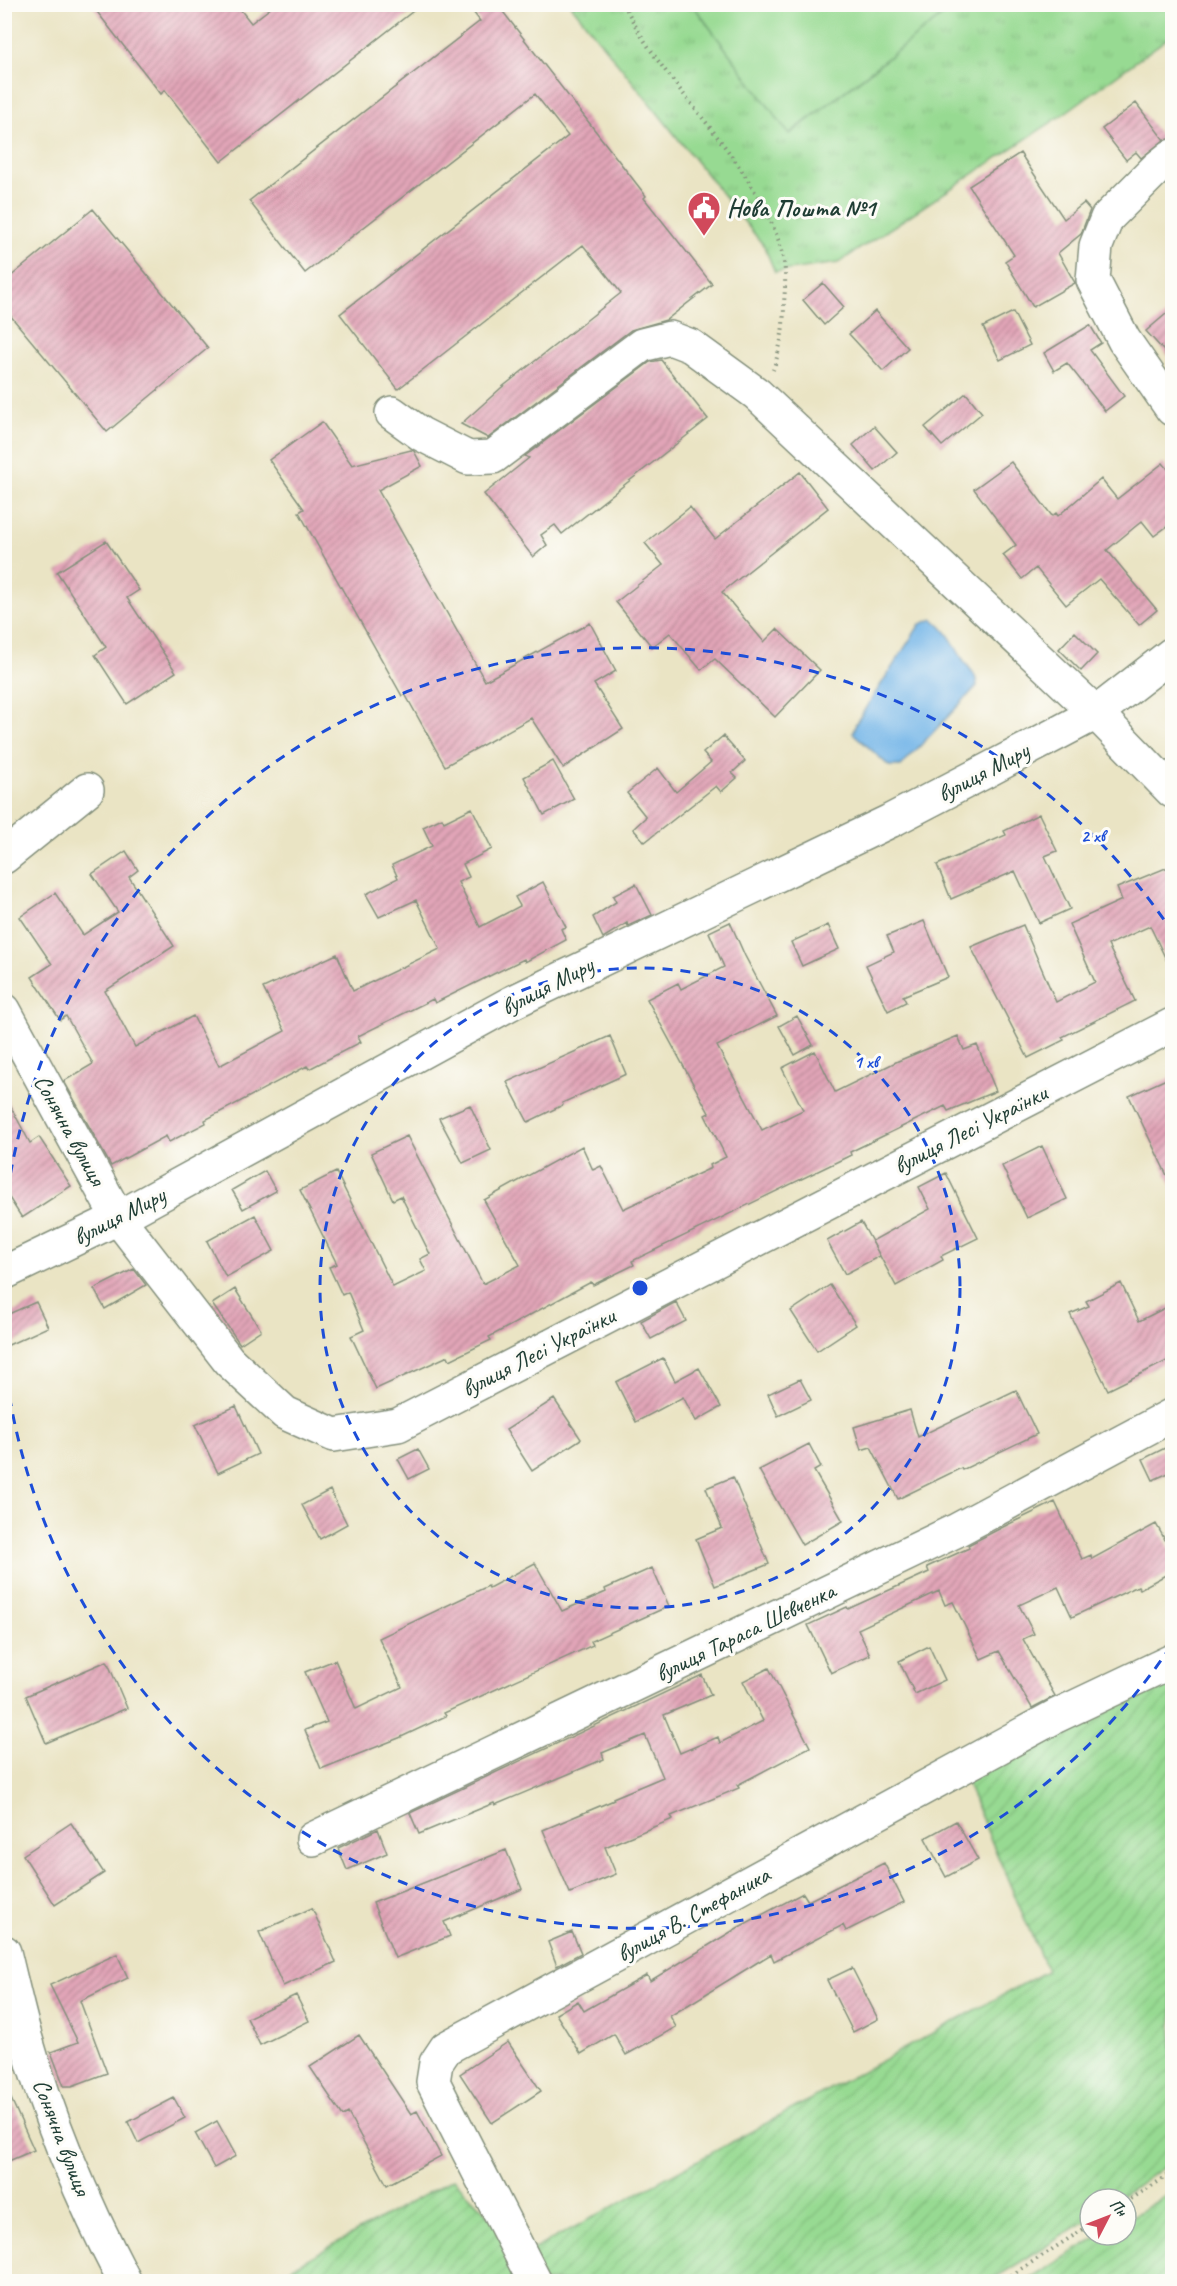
<svg xmlns="http://www.w3.org/2000/svg" width="1177" height="2286" viewBox="0 0 1177 2286" font-family="Caveat,sans-serif">
	<style>
		.grass { fill: url(#grass-tufts); stroke: #5b8c63; stroke-width: 1.5 }
		.park { fill: #97da92; stroke: #5b8c63; stroke-width: 1.5 }
		.garden { fill: url(#garden-furrows); stroke: #5b8c63; stroke-width: 1.5 }
		.water { fill: #73b5e8; stroke: #49798e; stroke-width: 1.5 }
		.building { fill: url(#building-hatch) }
		.lines { fill: none; stroke-linecap: round; stroke-linejoin: round }
		.minor-casing { stroke: #84907c; stroke-width: 36 }
		.path { stroke: #84907c; stroke-width: 4; stroke-dasharray: 1.5 4.5; stroke-linecap: butt }
		.minor { stroke: #fff; stroke-width: 33 }
		.ring { fill: none; stroke: #1d4ed8; stroke-width: 3; stroke-dasharray: 10 8 }
		.labels { text-anchor: middle; stroke-width: 6; stroke-linejoin: round; paint-order: stroke }
		.poi-label { font-size: 24px; font-weight: bold; fill: #1f3d34; stroke: #fdfcf7; text-anchor: start }
		.street-label { font-size: 24px; fill: #1f3d34; stroke: #fdfcf7 }
		.centre { fill: #1d4ed8; stroke: #fdfcf7; stroke-width: 3 }
		.ring-label { font-size: 18px; text-anchor: middle; font-weight: bold; fill: #1d4ed8; stroke: #fdfcf7; stroke-width: 6; stroke-linejoin: round; paint-order: stroke }
	</style>
	<defs>
		<pattern id="grass-tufts" width="24" height="20" patternUnits="userSpaceOnUse" patternTransform="scale(1.5)"><rect width="24" height="20" fill="#97da92"/><path d="M3 7l-1-3M5 7V3M7 7l1-3M15 17l-1-3M17 17v-4M19 17l1-3" fill="none" stroke="#82bc7e"/></pattern>
		<pattern id="garden-furrows" width="10" height="10" patternUnits="userSpaceOnUse" patternTransform="scale(1.5)"><rect width="10" height="10" fill="#97da92"/><path d="M-1 1l2-2M0 10L10 0M9 11l2-2" fill="none" stroke="#82bc7e"/></pattern>
		<pattern id="building-hatch" width="6" height="6" patternUnits="userSpaceOnUse" patternTransform="scale(1.5)"><rect width="6" height="6" fill="#e2a5b8"/><path d="M-1 1l2-2M0 6l6-6M5 7l2-2" fill="none" stroke="#b78896"/></pattern>
	</defs>
	<rect width="100%" height="100%" fill="#fdfcf7"/>
	<filter id="ink" filterUnits="userSpaceOnUse"><feTurbulence type="fractalNoise" baseFrequency=".0167" numOctaves="2"/><feDisplacementMap in="SourceGraphic" scale="12" xChannelSelector="R" yChannelSelector="G"/><feConvolveMatrix kernelMatrix="1 2 1 2 8 2 1 2 1" color-interpolation-filters="sRGB"/></filter>
	<filter id="wash" filterUnits="userSpaceOnUse"><feTurbulence type="fractalNoise" baseFrequency=".008" numOctaves="4" result="noise"/><feDisplacementMap in="SourceGraphic" scale="24" xChannelSelector="R" yChannelSelector="G"/><feGaussianBlur stdDeviation="1.35" result="paint"/><feColorMatrix in="noise" values="0 0 0 0 0 0 0 0 0 0 0 0 0 0 0 0 0 1.4 0 .05"/><feComposite in="paint" operator="in"/></filter>
	<g filter="url(#wash)">
		<rect width="100%" height="100%" fill="#eae4c4"/>
		<path class="grass" d="M571 5H693L790 134 956 5H1172V35L1058 118 838 263 775 272 764 246Z"/>
		<path class="park" d="M693 5V4L956 5 789 134Z"/>
		<path class="garden" d="M1172 1674V2161L1118 2199H1090V2218L1081 2224 990 2281 266 2282 453 2179 527 2253 1047 1971 964 1777Z
			M1172 2192V2281H1027L1100 2235H1126V2220Z"/>
		<path class="water" d="M933 619C949 632 952 641 962 658 969 670 976 671 977 686L901 766H889L853 733 856 723 920 624Z"/>
		<g id="blocks">
			<path class="building" d="M91 4H236L251 23 276 4H422L221 162 165 90 161 94Z
				M467 4H497L646 196 644 198 712 284 666 320 631 330 488 438 461 424 501 388 621 293 583 245 398 389 340 314 568 136 535 94 305 273 249 201 480 21Z
				M1136 103 1164 140 1141 158 1136 152 1126 160 1102 129Z
				M1020 153 1064 219 1084 203 1090 210 1081 234 1058 253 1075 283 1033 307 1005 261 1014 255 969 186Z
				M93 209 208 348 107 432 4 308V282Z
				M823 283 844 307 824 325 803 300Z
				M1173 308V361L1146 331Z
				M875 311 908 348 883 371 849 334Z
				M1013 312 1030 345 1000 360 983 327Z
				M1090 325 1101 343 1090 350 1124 396 1105 411 1067 363 1054 371 1044 353Z
				M661 360 708 419 562 534 555 525 541 535 547 545 533 557 484 494 529 458 525 456 650 362Z
				M966 393 982 413 942 446 925 427Z
				M322 422 352 465 411 450 414 451 422 466 378 490 485 681 590 623 616 671 594 684 623 729 563 768 531 718 445 766 405 694 402 696 299 512 304 509 269 460Z
				M874 426 897 452 875 471 853 445Z
				M1011 462 1052 516 1056 513 1058 516 1101 479 1117 499 1163 463 1173 475V522L1154 536 1142 521 1107 550 1157 610 1139 625 1099 579 1066 605 1036 568 1022 579 1003 555 1016 545 974 489Z
				M800 472 828 508 722 592 764 642 777 629 820 670 775 717 715 659 701 670 670 633 652 647 616 602 663 565 645 543 690 507 715 539Z
				M106 541 139 590 127 598 176 672 127 704 95 655 106 647 57 572Z
				M1075 632 1097 654 1081 671 1059 649Z
				M723 736 745 761 732 773 737 778 721 792 716 786 645 842 633 829 646 817 627 793 658 768 676 792 711 762 703 753Z
				M553 761 574 799 544 815 524 777Z
				M472 808 492 849 463 864 469 877 458 882 480 927 520 906 515 897 543 882 566 927 561 929 566 940 525 962 524 959 435 1003 433 999 358 1036 361 1042 309 1069 307 1066 205 1120 206 1123 169 1142 166 1136 111 1166 64 1081 93 1064 66 1016 60 1020 32 977 52 964 20 917 55 893 83 935 118 912 92 874 126 851 138 870 129 877 174 946 105 991 135 1047 193 1016 219 1066 285 1031 263 988 337 954 353 991 440 949 416 900 379 917 366 894 398 878 392 865 432 846 423 827 442 818 444 822Z
				M1039 814 1057 851 1045 856 1070 909 1039 923 1015 871 951 899 937 865 1006 835 1004 831Z
				M1173 865V974L1150 926 1108 945 1135 1001 1062 1037 1064 1040 1028 1058 971 947 1023 925 1056 1002 1095 982 1069 924 1122 900 1117 888Z
				M636 884 652 915 628 926 627 923 603 938 593 917 616 902 613 896Z
				M924 921 948 977 903 996 906 1002 888 1011 866 965 894 952 887 936Z
				M730 922 745 956 777 1016 717 1046 762 1130 803 1110 782 1068 815 1051 835 1092 898 1061 958 1036 964 1050 977 1045 996 1091 948 1111 945 1106 850 1152 851 1155 632 1261 634 1265 593 1285 591 1282 489 1337 491 1340 450 1360 448 1356 376 1389 351 1336 364 1330 348 1292 342 1295 329 1267 337 1264 300 1190 336 1172 393 1287 426 1271 420 1259 430 1254 401 1196 393 1200 371 1153 407 1136 483 1284 520 1265 484 1200 582 1146 593 1170 601 1166 623 1209 711 1168 710 1165 726 1157 705 1115 709 1113 647 999 678 983 681 989 724 967 709 932Z
				M828 925 839 949 802 966 791 942Z
				M797 1016 813 1045 795 1055 779 1026Z
				M610 1036 626 1074 562 1103 563 1105 528 1122 507 1082Z
				M1173 1076V1188L1129 1096Z
				M4 1094 30 1143 39 1137 71 1186 22 1218 4 1190Z
				M470 1105 491 1150 463 1163 439 1118Z
				M1042 1146 1067 1199 1027 1218 1002 1166Z
				M265 1171 276 1191 243 1209 232 1190Z
				M946 1173 978 1238 941 1256 943 1260 896 1286 872 1241 930 1209 919 1187Z
				M255 1215 274 1251 226 1277 207 1241Z
				M861 1222 880 1256 845 1274 827 1241Z
				M134 1269 146 1285 105 1309 94 1289Z
				M1121 1283 1139 1321 1173 1304V1358L1108 1390 1070 1314 1089 1306 1086 1301Z
				M830 1285 856 1325 817 1351 791 1311Z
				M235 1289 261 1330 240 1344 212 1304Z
				M36 1302 48 1327 4 1347V1316Z
				M676 1302 686 1321 651 1339 641 1321Z
				M663 1358 675 1381 699 1368 721 1407 696 1421 683 1397 636 1422 616 1382Z
				M800 1379 811 1400 778 1416 768 1394Z
				M1016 1390 1037 1434 962 1470 961 1468 898 1499 871 1447 861 1450 854 1427 910 1410 918 1437Z
				M554 1399 581 1439 532 1471 506 1430Z
				M236 1406 258 1454 218 1473 195 1425Z
				M809 1444 821 1467 814 1471 843 1521 802 1545 759 1470Z
				M1173 1444V1471L1153 1480 1143 1459Z
				M418 1449 429 1469 409 1479 398 1459Z
				M733 1477 769 1564 715 1586 696 1539 722 1528 706 1488Z
				M330 1490 347 1524 320 1539 302 1505Z
				M1055 1502 1082 1559 1091 1555 1092 1559 1156 1524 1173 1554V1571L1140 1589 1138 1586 1072 1617 1058 1587 1019 1605 1034 1634 1023 1639 1055 1696 1032 1708 999 1651 981 1659 953 1602 945 1605 939 1591 858 1629 870 1655 831 1673 808 1625 847 1607 848 1609 929 1572 927 1567 969 1548 968 1545 1005 1526Z
				M535 1563 562 1611 606 1592 605 1589 652 1568 669 1606 591 1641 593 1645 444 1713 446 1716 399 1738 321 1769 305 1730 327 1722 305 1672 335 1660 356 1709 402 1687 379 1638 488 1586 489 1588Z
				M929 1646 945 1680 915 1694 899 1661Z
				M107 1661 127 1708 46 1743 26 1696Z
				M769 1668 810 1747 737 1785 739 1788 671 1816 673 1819 605 1847 616 1874 570 1893 543 1830 614 1800 613 1798 663 1777 645 1735 602 1753 604 1759 495 1805 494 1803 419 1834 410 1813 702 1675 711 1695 664 1715 680 1753 718 1737 720 1743 763 1721 743 1681Z
				M956 1821 978 1860 946 1877 925 1838Z
				M71 1823 104 1873 55 1905 23 1855Z
				M378 1829 387 1853 347 1870 338 1848Z
				M506 1850 522 1889 444 1922 450 1936 395 1958 373 1903Z
				M884 1863 904 1902 846 1931 843 1925 774 1961 771 1954 670 2016 676 2027 626 2055 614 2034 581 2054 556 2014 578 2001 584 2011 647 1975 650 1981 739 1927 803 1893 808 1901Z
				M312 1908 336 1962 283 1986 259 1932Z
				M572 1932 581 1953 557 1966 548 1942Z
				M117 1954 128 1978 80 2001 107 2073 72 2086H64L51 2052 78 2042 50 1985Z
				M852 1968 878 2019 853 2032 827 1980Z
				M296 1995 309 2021 260 2045 247 2018Z
				M359 2035 411 2114 417 2111 441 2156 387 2185 348 2113 343 2116 310 2067Z
				M508 2042 541 2091 492 2123 460 2074Z
				M4 2083 34 2150 4 2163Z
				M174 2098 185 2118 138 2143 128 2122Z
				M217 2121 236 2156 214 2168 195 2133Z"/>
		</g>
	</g>
	<g filter="url(#ink)">
		<use href="#blocks" fill-opacity="0" stroke="#84907c" stroke-width="1.5"/>
		<g class="lines">
			<g class="minor-casing">
				<path id="minor" d="M1172 156 1157 168 1107 218 1096 246 1093 280 1124 340 1172 409
					M392 413 421 434 468 458 493 457 642 345 670 338 691 346 757 394 1096 713 1172 791
					M4 857 87 790
					M4 1010 118 1218 229 1361 285 1413 334 1435 398 1425 1172 1025
					M4 1273 118 1218 513 1002 890 821 986 771 1096 713 1172 654
					M313 1839 955 1531 1172 1415
					M4 1952C11 1980 17 2008 25 2036 49 2121 84 2204 125 2282
					M535 2282 433 2082 436 2063 446 2048 1056 1716 1172 1661"/>
			</g>
			<path class="path" d="M624 4C658 76 721 129 759 199 770 219 780 238 784 262 786 275 785 290 784 303 784 326 781 347 773 370
				M1126 2202 1172 2173
				M1001 2282 1090 2225"/>
			<use href="#minor" class="minor"/>
		</g>
	</g>
	<g class="ring">
		<circle cx="640" cy="1288" r="320"/>
		<path d="M1171 1646A640 640 0 0 1 5 1366M5 1210A640 640 0 0 1 1171 930"/>
	</g>
	<defs>
		<g id="civic-pin" transform="scale(1.725)"><path d="M0 17L-7.5 6A9.5 9.5 0 1 1 7.5 6Z" fill="#d1495b" stroke="#fdfcf7"/><path d="M-.6-6.5H3V-4.5H.6V-3L4-1V1h2V6H-6V1h2V-1L-.6-3ZM-1.2 2.5V6h2.4V2.5Z" fill="#fff"/></g>
	</defs>
	<g fill-rule="evenodd">
		<use href="#civic-pin" x="704" y="208"/>
	</g>
	<g class="labels">
		<g class="poi-label">
			<text x="727" y="216">Нова Пошта №1</text>
		</g>
		<g class="street-label">
			<text transform="translate(983 772) rotate(-28)" y="8">вулиця Миру</text>
			<text transform="translate(547 986) rotate(-27)" y="8">вулиця Миру</text>
			<text transform="translate(970 1129) rotate(-27)" y="8">вулиця Лесі Українки</text>
			<text transform="translate(70 1130) rotate(61)" y="8">Сонячна вулиця</text>
			<text transform="translate(119 1216) rotate(-27)" y="8">вулиця Миру</text>
			<text transform="translate(538 1352) rotate(-27)" y="8">вулиця Лесі Українки</text>
			<text transform="translate(745 1632) rotate(-26)" y="8">вулиця Тараса Шевченка</text>
			<text transform="translate(693 1914) rotate(-29)" y="8">вулиця В. Стефаника</text>
			<text transform="translate(62 2137) rotate(69)" y="8">Сонячна вулиця</text>
		</g>
	</g>
	<circle cx="640" cy="1288" r="9" class="centre"/>
	<g class="ring-label">
		<text x="1093" y="842">2 хв</text>
		<text x="866" y="1068">1 хв</text>
	</g>
	<rect width="1177" height="2286" fill="none" stroke="#fdfcf7" stroke-width="24"/>
	<g transform="translate(1108 2217) rotate(48)"><circle r="28" fill="#fdfcf7" stroke="#a4b0a9" stroke-width="1.5"/>
	<path d="M0-4.5L10 22L0 15L-10 22Z" fill="#d1495b"/>
	<text y="-9" font-size="16" font-weight="bold" text-anchor="middle" fill="#1f3d34">Пн</text>
	</g>
</svg>
